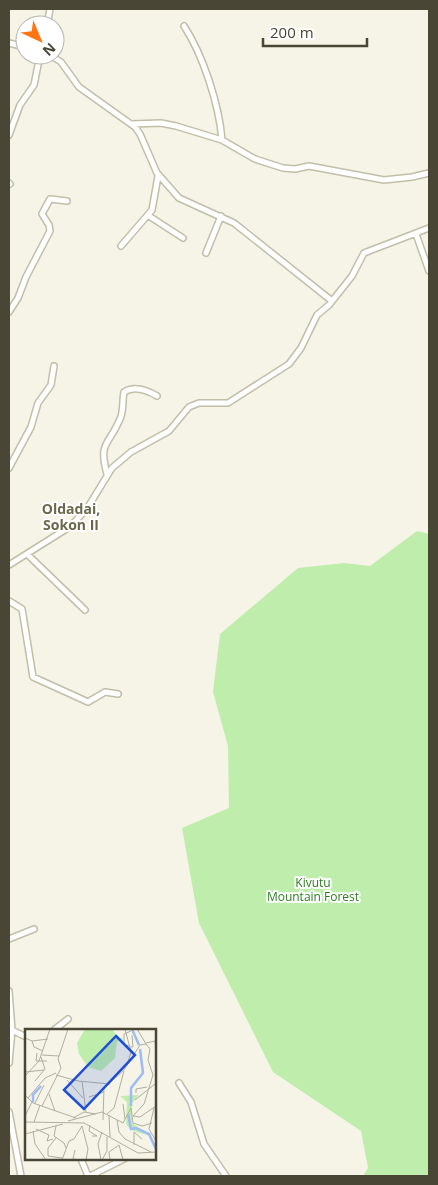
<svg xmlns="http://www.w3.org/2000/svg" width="438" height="1185" viewBox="0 0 438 1185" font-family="'Open Sans',sans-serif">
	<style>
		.green { fill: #beedac }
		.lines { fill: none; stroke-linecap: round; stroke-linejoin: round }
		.minor-casing { stroke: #c1bfa8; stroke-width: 8 }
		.minor { stroke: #fff; stroke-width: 5 }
		.labels { text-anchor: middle; stroke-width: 4; stroke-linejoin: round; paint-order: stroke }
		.park-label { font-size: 12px; fill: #2d8022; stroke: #fff }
		.neighbourhood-label { font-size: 14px; font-weight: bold; fill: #6c684b; stroke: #fff }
		.inset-river { fill: none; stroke: #9ebbf7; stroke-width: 2.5 }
		.inset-road { fill: none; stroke: #b0aea0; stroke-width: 1 }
		.view { fill: #1d4ed8; fill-opacity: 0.15; stroke: #1d4ed8; stroke-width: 2.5 }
		.inset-edge { fill: none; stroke: #494635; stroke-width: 2.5 }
	</style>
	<rect width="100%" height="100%" fill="#f5f4e7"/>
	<path class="green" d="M417 531 429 534V1176H363L368 1168 361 1131 273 1072 199 923 182 828 229 808 228 746 213 692 220 634 298 568 344 563 370 566Z"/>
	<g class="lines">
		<g class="minor-casing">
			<path id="minor" d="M47 25 50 9
				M184 26C203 55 219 104 222 140
				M9 43 25 47
				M50 55 61 62 79 87 135 127 140 134 157 173 179 198 234 223 332 301
				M131 124 161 123 176 126 222 140 255 159 283 168 295 169 309 166 384 180 412 177 429 173
				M9 135 20 105 34 85 40 55
				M9 183 10 184
				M149 216 183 238
				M416 234 429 271
				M121 246 152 210 158 176
				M206 253 221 216
				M9 312 18 298 26 277 50 231 49 225 42 214 50 199 67 201
				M9 468 31 427 38 403 51 385 54 366
				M107 474C98 441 109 446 120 419 124 411 122 401 124 392 135 385 147 390 157 396
				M27 554 85 610
				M9 565 71 526 88 507 112 468 131 452 169 431 189 407 199 403H228L289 364 301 348 317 315 329 305 352 276 364 253 429 228
				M9 601 22 609 33 677 88 702 105 692 118 694
				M9 939 34 929
				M9 991 12 1030 9 1063
				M12 1030 26 1037
				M54 1030 68 1019
				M179 1083 191 1102 204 1144 226 1176
				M9 1112 21 1176
				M81 1159 88 1176
				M90 1176 124 1159"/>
		</g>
		<use href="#minor" class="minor"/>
	</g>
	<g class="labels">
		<g class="park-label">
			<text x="313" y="887">Kivutu<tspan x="313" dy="14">Mountain Forest</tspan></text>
		</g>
		<g class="neighbourhood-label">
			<text x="71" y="514">Oldadai,<tspan x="71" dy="16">Sokon II</tspan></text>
		</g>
	</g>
	<g transform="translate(25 1029)">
		<rect width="131" height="131" fill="#f5f4e7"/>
		<path d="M60 0H87L93 9H98L92 13 90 29 76 42 63 38 54 25 52 14ZM114 66 107 74V94L125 107 106 101 101 95 102 73 95 67Z" fill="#beedac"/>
		<path class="inset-river" d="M107 0 114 16M8 73V66L16 57M106 77V59L118 44 115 20M103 85 106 100 111 99 124 105 131 120"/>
		<path class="inset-road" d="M100 0 106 23 103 33M0 9 7 12 23 10M7 12 9 18 18 22M121 14 130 12 131 23M105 17 99 16V5L106 2M105 18H108L107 6M12 24 11 32H22M17 26 34 27M0 43 19 41M31 46 53 52 85 55M0 47 14 32 25 0M42 51 58 69M10 52 20 40 16 28M57 52 61 83M111 64V60L122 58M24 65 30 82M1 67 8 74 51 89M64 68 79 63M3 69 20 49 31 44M110 71 130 55M10 74 19 56M98 75 100 90M17 77 36 39 33 30 43 0M129 79 124 100 131 112M77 83 98 94 106 79 108 94 117 97 127 94M82 85 89 79 99 42M84 86 85 108M0 87 7 73M108 87 119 75 128 46 123 31 125 20 121 15M108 87 115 88 131 77M48 89 59 83 71 85M78 91 79 59 99 41 115 16 121 15 112 0M92 91 94 103 100 110 126 123M43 92 77 83M0 93 59 94 113 124 131 123M9 93 15 76M65 96 64 102 72 107H67M31 97 29 107 39 114 41 119M57 97 63 120 61 131M11 100 24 106 22 112 28 110M8 102 10 115 21 131M0 105 38 95M31 109 23 119V127L37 129M94 116 98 131M109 116V103L117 110M50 121 48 130 54 131M37 131 44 112 49 110 57 97M76 131 73 115 77 103M77 131 82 122V108M85 131 84 123 94 116"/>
		<path class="view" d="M91 7 110 26 59 80 39 61Z"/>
		<rect width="131" height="131" class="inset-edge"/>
	</g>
	<rect width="438" height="1185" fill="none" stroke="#494635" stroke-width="20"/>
	<g transform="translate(40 40) rotate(136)"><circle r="24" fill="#ffffff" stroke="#b6b5ae"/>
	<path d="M0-4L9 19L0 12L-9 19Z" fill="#ff7513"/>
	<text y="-8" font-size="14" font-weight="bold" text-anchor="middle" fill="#494635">N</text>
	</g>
	<path d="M263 38v8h104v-8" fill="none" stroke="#494635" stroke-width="2.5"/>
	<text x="270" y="38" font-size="15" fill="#494635" stroke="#ffffff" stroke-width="4" paint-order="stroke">200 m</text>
</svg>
